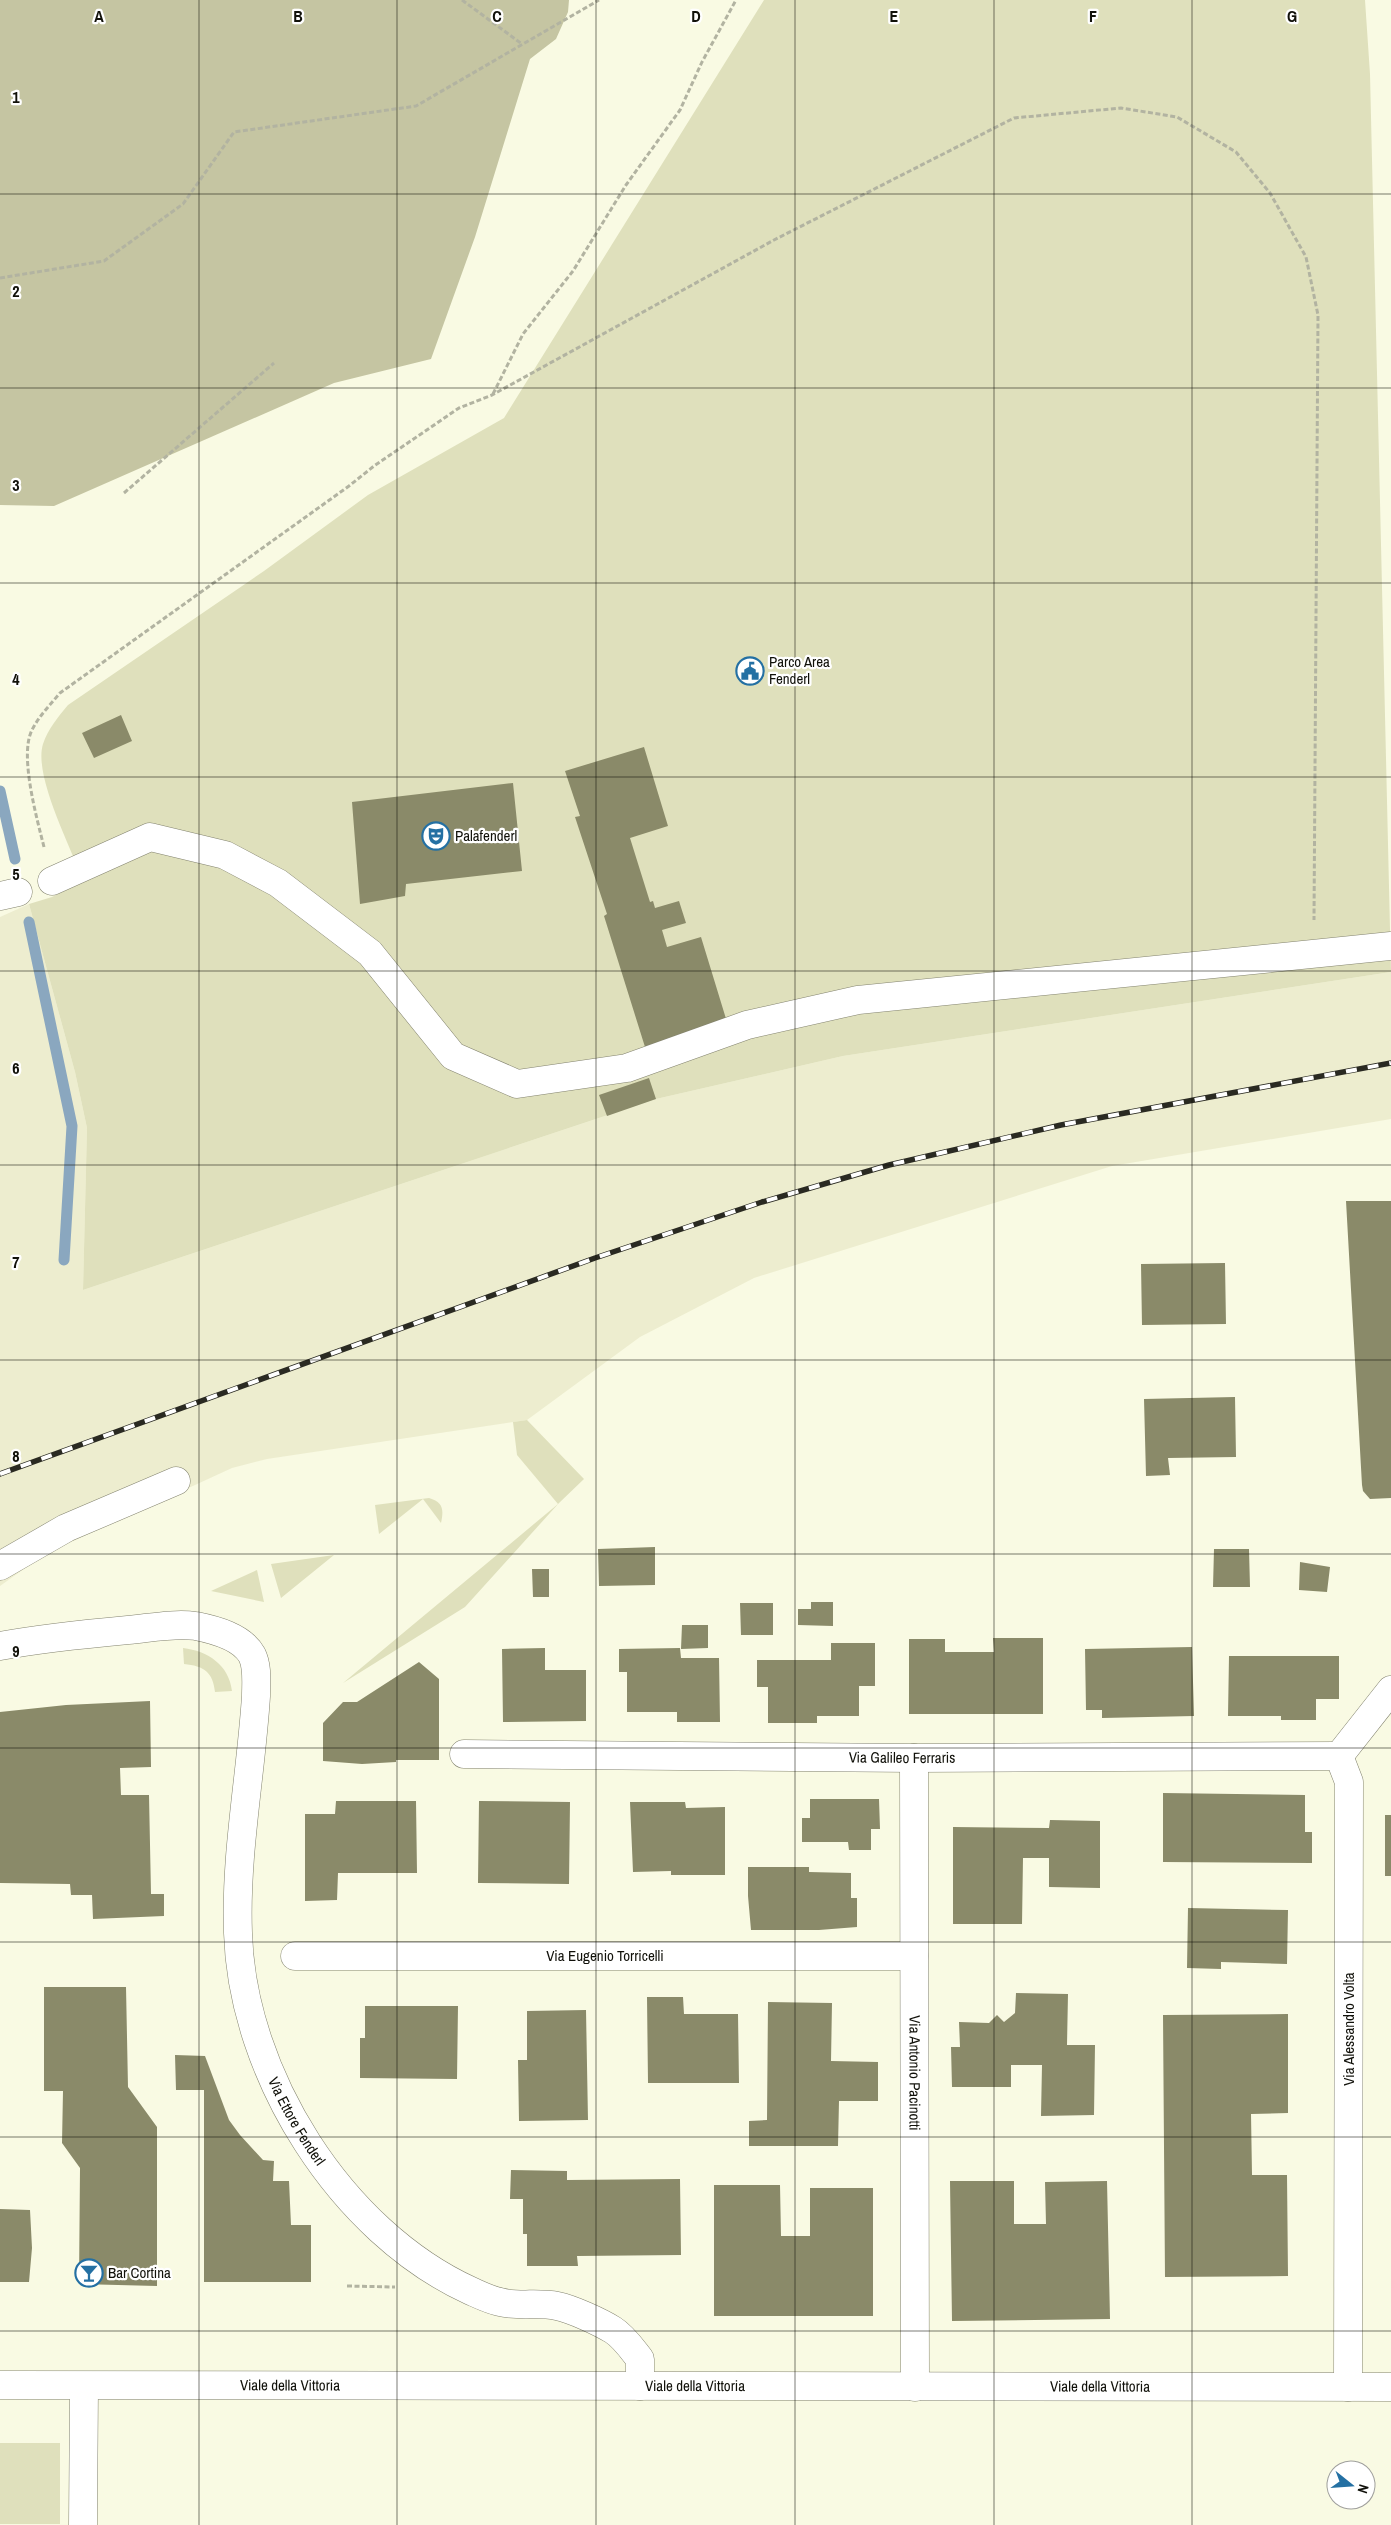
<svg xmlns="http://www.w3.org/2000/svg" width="1391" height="2525" viewBox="0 0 1391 2525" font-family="'Archivo Narrow',sans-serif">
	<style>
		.built { fill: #ededcf }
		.green { fill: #dfe0bc }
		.forest { fill: #c5c5a2 }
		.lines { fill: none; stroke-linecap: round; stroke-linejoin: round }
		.stream { stroke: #8aa7bf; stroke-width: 11 }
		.building { fill: #8a8a69 }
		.minor-casing { stroke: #83836f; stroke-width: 29 }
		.path { stroke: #b2b3a1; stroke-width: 3; stroke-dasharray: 5 2.5; stroke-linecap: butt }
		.minor { stroke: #fff; stroke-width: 28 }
		.rail-casing { stroke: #2a2a22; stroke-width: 5.5 }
		.rail { stroke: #fff; stroke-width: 4; stroke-dasharray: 11; stroke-linecap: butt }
		.grid { fill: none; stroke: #11110a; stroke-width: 1; stroke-opacity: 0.55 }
		.labels { text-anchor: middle; stroke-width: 4.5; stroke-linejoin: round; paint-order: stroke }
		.poi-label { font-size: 15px; fill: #11110a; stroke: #fff; text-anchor: start }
		.street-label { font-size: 15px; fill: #11110a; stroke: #fff }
		.grid-label { font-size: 16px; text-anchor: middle; font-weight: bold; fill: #11110a; stroke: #fff; stroke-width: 4.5; stroke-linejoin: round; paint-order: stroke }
	</style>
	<rect width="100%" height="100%" fill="#f9fae3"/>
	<path class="built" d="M29 904 75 1072 87 1128 83 1290 656 1099 843 1056 1391 972V1119L1112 1166 754 1278 640 1337 527 1420 267 1459 232 1468 45 1554 0 1586V917Z"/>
	<path class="green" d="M764 0H1365L1370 74 1391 972 843 1056 656 1099 83 1290 87 1128 75 1072 29 904 52 897 83 881C72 849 33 776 43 744 48 729 58 717 68 705L264 571 368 495 504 418Z
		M527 1420 584 1479 559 1503 465 1607 343 1683 558 1504 517 1455 513 1422Z
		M429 1498C443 1502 444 1509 441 1523L423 1499 379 1534 375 1505Z
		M334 1555 281 1598 271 1564Z
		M257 1570 264 1602 211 1591Z
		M183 1648C208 1651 229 1665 232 1691L215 1692C213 1672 204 1666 184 1664Z
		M0 2443H60V2524H0Z"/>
	<path class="forest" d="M0 0H569L568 12 556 39 530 59 475 237 431 359 334 383 54 506 0 505Z"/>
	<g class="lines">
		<path class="stream" d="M0 791 15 859
			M29 922 72 1126 64 1260"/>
	</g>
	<path class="building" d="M121 715 132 741 94 758 82 733Z
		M644 747 668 826 630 838 650 902 653 901 655 908 679 901 686 923 662 930 667 947 701 937 727 1022 645 1047 604 916 607 914 575 817 580 816 565 771Z
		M513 783 522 871 406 884 405 896 360 904 352 802Z
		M649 1078 656 1099 607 1116 599 1095Z
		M1346 1201H1391V1498L1370 1499 1363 1491 1362 1485Z
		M1225 1263 1226 1324 1142 1325 1141 1264Z
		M1235 1397 1236 1457 1168 1458 1170 1475 1146 1476 1144 1399Z
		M655 1547V1585L599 1586 598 1549Z
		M1214 1549H1249L1250 1587H1213Z
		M1300 1562 1330 1567 1327 1592 1299 1590Z
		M532 1569H549V1597H533Z
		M811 1602H833V1626L798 1625V1609H811Z
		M740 1603H773V1635H741Z
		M682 1625H708V1648L681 1649Z
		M993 1638H1043V1714H909V1639H945V1652H994Z
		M831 1643H875V1686H859V1716H817V1723H768V1687H757V1660H831Z
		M1192 1647 1194 1716 1102 1718V1710H1086L1085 1649Z
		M545 1648V1670H586V1721L503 1722 502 1649Z
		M680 1648 681 1658H719L720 1722H677V1712H627V1672H619V1649Z
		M1229 1656H1339V1699H1316V1720H1281V1716H1228Z
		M419 1662 439 1679V1760H396V1762L362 1764 323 1761V1723L343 1702H357Z
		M150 1701 151 1767 120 1768 121 1795H149L151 1894H164V1916L93 1919 92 1895H71L70 1884 0 1883V1712L66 1705Z
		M1163 1793 1305 1795V1832H1312V1863L1163 1862Z
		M810 1799H879L880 1829H871V1850H849L848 1842H802V1818H810Z
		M336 1801H416L417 1873H338L337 1900 305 1901V1814H335Z
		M479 1801 570 1802 569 1884 478 1883Z
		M630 1802H685L686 1808 725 1807V1875H671V1871L633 1872Z
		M1385 1815H1391V1876H1385Z
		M1050 1820 1100 1821V1888L1049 1887V1858H1023L1022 1924H953V1827L1049 1828Z
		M748 1867H809V1872L851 1873V1898H857V1927L819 1930H751L748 1896Z
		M1188 1908 1288 1910 1287 1964 1221 1962V1969L1187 1968Z
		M44 1987H126L128 2087 157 2127V2286L79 2284 80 2168 62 2143 63 2091H44Z
		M1016 1993 1068 1994 1067 2045H1095L1094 2115 1041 2116 1042 2065H1011V2087H952L951 2047H960L959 2022 989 2023 997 2015 1004 2022 1015 2013Z
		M647 1997H683L684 2014H738L739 2083H648Z
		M768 2002 832 2003 831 2061 878 2062V2101H839L838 2146H749V2121L767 2120Z
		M365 2006H458L457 2079 360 2078V2038H365Z
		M586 2010 588 2120 519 2121 518 2060H527V2011Z
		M1288 2014V2113L1251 2114 1252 2175H1287L1288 2276 1165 2277 1163 2015Z
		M175 2055 205 2056 229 2120 240 2135 263 2160 274 2161 273 2181H289L291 2225H311V2282H204V2090H176Z
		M511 2170 567 2171V2180L680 2179 681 2255 577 2256 578 2266H527V2234H523V2199H510Z
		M950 2181H1014V2224H1046L1045 2182 1107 2181 1110 2319 952 2321Z
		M714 2185H780L781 2236H810V2188H873V2316H714Z
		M0 2209 30 2210 32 2248 29 2282H0Z"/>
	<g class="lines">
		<g class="minor-casing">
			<g id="minor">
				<path d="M52 881 150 837 225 855 278 883 370 953 453 1056 517 1084 627 1068 747 1025 858 1000 1391 946"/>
				<path d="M0 896 18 892"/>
				<path d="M0 1566 66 1528 176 1481"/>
				<path id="s1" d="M0 1646C43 1638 85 1634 128 1630 150 1628 174 1623 196 1626 216 1630 242 1637 252 1655 258 1667 256 1683 256 1696 251 1775 235 1854 238 1933 242 2074 341 2232 471 2291 480 2295 490 2300 500 2302 518 2307 538 2302 557 2306 572 2309 600 2322 613 2330 624 2337 632 2349 640 2359V2386"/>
				<path id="s2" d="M464 1754 914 1758 1339 1756"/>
				<path d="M1339 1756 1349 1782 1348 2387"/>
				<path d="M1339 1756 1391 1690"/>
				<path id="s3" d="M914 1758 915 2387"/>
				<path id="s4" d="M295 1956H914"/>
				<path id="s5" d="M0 2385 1391 2387"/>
				<path d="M83 2525 84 2386"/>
			</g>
		</g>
		<path class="path" d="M462 0 522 44
			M0 278 104 261 183 204 234 132 416 106 599 0
			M493 394 523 334 573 271 626 185 680 110 702 62 736 0
			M124 493 274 363
			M44 847C37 819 19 755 32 730 39 716 50 705 60 693L349 486 374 466 459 408 492 395 774 240 1014 118 1121 108 1177 117 1236 152 1270 193 1306 257 1318 315 1314 920
			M347 2286 395 2287"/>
		<use href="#minor" class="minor"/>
		<g class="rail-casing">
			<path id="rail" d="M0 1474 595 1258 762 1202 889 1165 1061 1125 1391 1063"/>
		</g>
		<use href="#rail" class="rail"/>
	</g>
	<path class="grid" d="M199 0V2525M397 0V2525M596 0V2525M795 0V2525M994 0V2525M1192 0V2525M0 194H1391M0 388H1391M0 583H1391M0 777H1391M0 971H1391M0 1165H1391M0 1360H1391M0 1554H1391M0 1748H1391M0 1942H1391M0 2137H1391M0 2331H1391"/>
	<defs>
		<g id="civic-ring" transform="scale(1.4375)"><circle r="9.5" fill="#fff" stroke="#2470a3" stroke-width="1.5"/><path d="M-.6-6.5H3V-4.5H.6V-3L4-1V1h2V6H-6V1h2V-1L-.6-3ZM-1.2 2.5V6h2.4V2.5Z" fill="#2470a3"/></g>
		<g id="theatre-ring" transform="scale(1.4375)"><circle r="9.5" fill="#fff" stroke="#2470a3" stroke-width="1.5"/><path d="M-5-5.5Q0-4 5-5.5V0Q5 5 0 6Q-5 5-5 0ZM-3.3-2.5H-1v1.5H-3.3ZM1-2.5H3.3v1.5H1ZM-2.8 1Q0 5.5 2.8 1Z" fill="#2470a3"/></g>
		<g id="bar-ring" transform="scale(1.4375)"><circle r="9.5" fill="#fff" stroke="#2470a3" stroke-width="1.5"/><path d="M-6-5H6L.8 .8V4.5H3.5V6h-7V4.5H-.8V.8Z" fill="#2470a3"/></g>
	</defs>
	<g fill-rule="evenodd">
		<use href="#civic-ring" x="750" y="671"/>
		<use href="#theatre-ring" x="436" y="836"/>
		<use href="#bar-ring" x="89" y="2273"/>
	</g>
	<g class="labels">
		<g class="poi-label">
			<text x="769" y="667">Parco Area<tspan x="769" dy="17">Fenderl</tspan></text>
			<text x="455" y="841">Palafenderl</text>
			<text x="108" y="2278">Bar Cortina</text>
		</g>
		<g class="street-label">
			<text dy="5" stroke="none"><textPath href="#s2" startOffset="438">Via Galileo Ferraris</textPath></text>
			<text dy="5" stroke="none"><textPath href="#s4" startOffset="310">Via Eugenio Torricelli</textPath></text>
			<text transform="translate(1349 2029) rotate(-90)" y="5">Via Alessandro Volta</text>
			<text dy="5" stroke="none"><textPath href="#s3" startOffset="315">Via Antonio Pacinotti</textPath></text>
			<text dy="5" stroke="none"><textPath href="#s1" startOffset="741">Via Ettore Fenderl</textPath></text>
			<text dy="5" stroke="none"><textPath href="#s5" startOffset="290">Viale della Vittoria</textPath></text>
			<text dy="5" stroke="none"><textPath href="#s5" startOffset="695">Viale della Vittoria</textPath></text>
			<text dy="5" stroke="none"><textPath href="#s5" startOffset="1100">Viale della Vittoria</textPath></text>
		</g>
	</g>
	<g class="grid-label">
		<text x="99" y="22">A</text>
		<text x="298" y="22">B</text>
		<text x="497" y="22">C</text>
		<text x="696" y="22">D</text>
		<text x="894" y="22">E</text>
		<text x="1093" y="22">F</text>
		<text x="1292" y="22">G</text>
		<text x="16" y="103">1</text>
		<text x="16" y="297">2</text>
		<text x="16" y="491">3</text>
		<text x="16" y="685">4</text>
		<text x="16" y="880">5</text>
		<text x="16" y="1074">6</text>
		<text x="16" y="1268">7</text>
		<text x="16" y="1462">8</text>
		<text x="16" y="1657">9</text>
	</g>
	<g transform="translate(1351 2485) rotate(107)"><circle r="24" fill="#ffffff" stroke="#a0a09d"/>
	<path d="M0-4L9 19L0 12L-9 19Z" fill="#2470a3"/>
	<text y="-8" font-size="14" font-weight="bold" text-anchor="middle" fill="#11110a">N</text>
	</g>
</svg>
